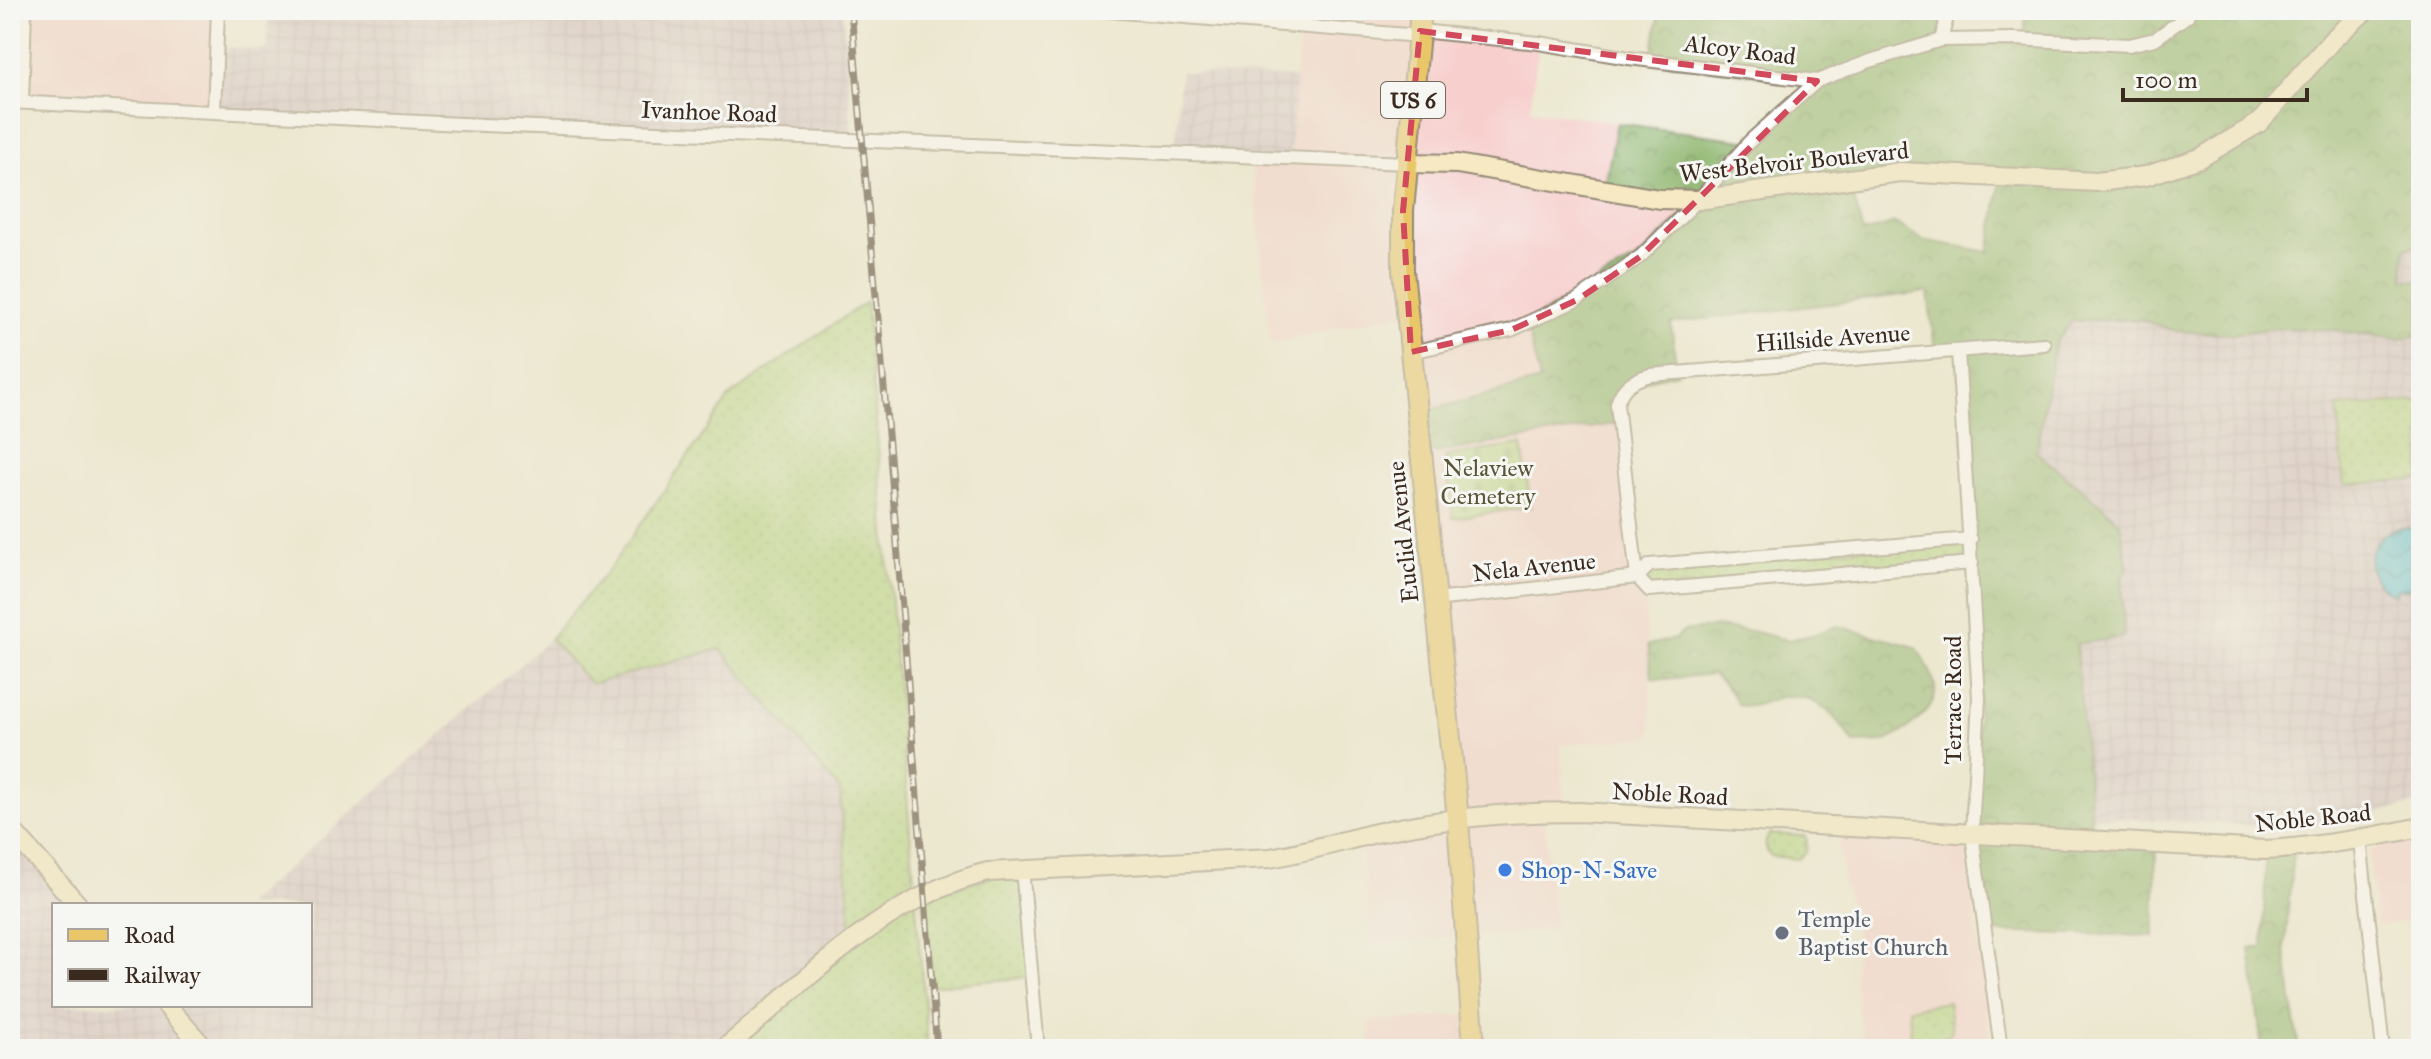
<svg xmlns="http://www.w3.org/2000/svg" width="2431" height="1059" viewBox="0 0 2431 1059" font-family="'IM FELL Great Primer',serif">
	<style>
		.built { fill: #f7d0ce }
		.industrial { fill: url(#industrial-grid) }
		.grass { fill: url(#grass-dots); stroke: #757e4c; stroke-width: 2 }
		.forest { fill: url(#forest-crowns); stroke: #636f44; stroke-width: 2; fill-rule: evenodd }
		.cemetery { fill: url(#cemetery-stones); stroke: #757e4c; stroke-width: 2 }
		.water { fill: url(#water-waves); stroke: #4c767c; stroke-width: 2 }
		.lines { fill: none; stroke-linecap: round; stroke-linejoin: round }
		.street-casing { stroke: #948977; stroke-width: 16 }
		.secondary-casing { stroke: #948977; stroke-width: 22 }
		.primary-casing { stroke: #948977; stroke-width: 24 }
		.street { stroke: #fff; stroke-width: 12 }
		.secondary { stroke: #f6e9c3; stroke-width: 18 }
		.primary { stroke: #e9c769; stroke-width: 20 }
		.rail-casing { stroke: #3b2a1e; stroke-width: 7 }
		.rail { stroke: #f6f6f2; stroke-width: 4; stroke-dasharray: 12; stroke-linecap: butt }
		.marked { fill: none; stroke: #d1495b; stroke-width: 6; stroke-dasharray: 16 10; stroke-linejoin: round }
		.shop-dot { fill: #3f7fe0; stroke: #f6f6f2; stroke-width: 3 }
		.worship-dot { fill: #6b7280; stroke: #f6f6f2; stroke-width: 3 }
		.labels { text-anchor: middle; stroke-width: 6; stroke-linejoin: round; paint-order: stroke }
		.shield { fill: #f6f6f2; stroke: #73675e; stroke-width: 2 }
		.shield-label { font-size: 22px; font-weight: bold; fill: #3b2a1e }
		.street-label { font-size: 24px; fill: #3b2a1e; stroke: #f6f6f2 }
		.park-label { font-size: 24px; fill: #585435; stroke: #f6f6f2 }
		.shop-label { font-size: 24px; fill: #366cbe; stroke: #f6f6f2; text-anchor: start }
		.worship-label { font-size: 24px; fill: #5b616d; stroke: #f6f6f2; text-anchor: start }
	</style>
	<defs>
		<pattern id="industrial-grid" width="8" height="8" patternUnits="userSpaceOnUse" patternTransform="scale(2)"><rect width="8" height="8" fill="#d2bec4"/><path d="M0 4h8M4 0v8" fill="none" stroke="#b5a3a8"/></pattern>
		<pattern id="grass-dots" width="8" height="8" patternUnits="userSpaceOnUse" patternTransform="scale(2)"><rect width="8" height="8" fill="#afd27b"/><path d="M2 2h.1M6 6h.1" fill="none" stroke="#97b46a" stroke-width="1.8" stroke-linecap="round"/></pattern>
		<pattern id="forest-crowns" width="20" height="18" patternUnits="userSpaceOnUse" patternTransform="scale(2)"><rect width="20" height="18" fill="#8bb46b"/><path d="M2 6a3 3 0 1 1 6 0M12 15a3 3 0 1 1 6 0" fill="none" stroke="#739357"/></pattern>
		<pattern id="cemetery-stones" width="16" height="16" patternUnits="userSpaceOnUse" patternTransform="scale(2)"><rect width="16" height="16" fill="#afd27b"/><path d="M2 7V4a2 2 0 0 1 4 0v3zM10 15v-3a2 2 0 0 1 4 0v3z" fill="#97b46a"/></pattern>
		<pattern id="water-waves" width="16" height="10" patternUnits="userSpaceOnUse" patternTransform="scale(2)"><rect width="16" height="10" fill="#5dc2da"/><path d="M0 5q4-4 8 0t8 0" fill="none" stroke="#4e9eb0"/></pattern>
	</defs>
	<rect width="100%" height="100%" fill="#f6f6f2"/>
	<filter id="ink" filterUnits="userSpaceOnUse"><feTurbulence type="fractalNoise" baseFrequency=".0125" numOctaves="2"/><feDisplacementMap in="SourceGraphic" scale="16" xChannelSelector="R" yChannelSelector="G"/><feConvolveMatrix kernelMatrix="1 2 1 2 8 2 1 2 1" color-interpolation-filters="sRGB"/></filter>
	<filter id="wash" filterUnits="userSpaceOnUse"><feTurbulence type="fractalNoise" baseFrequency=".006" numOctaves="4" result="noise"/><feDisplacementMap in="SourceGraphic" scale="32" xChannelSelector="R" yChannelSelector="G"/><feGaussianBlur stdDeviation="1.8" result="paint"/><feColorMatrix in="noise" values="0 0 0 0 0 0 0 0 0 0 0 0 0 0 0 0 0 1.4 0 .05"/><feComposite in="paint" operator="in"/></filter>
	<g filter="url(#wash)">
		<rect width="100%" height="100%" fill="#ece8d0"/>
		<path class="built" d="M10 10H218L214 111 10 102Z
			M1301 10H1421L1420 30 1539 43 1530 110 1617 123 1604 190 1698 200 1540 381 1417 413 1407 313 1270 344 1251 157 1290 158Z
			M1619 423 1645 587 1652 737 1561 745 1565 812 1544 813 1555 930 1372 945 1360 837 1458 818 1421 455Z
			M1838 838 1959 845 1966 850 1992 1049H1863L1854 979 1856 923 1843 881Z
			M2421 838V919L2376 926 2369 856 2370 852 2377 847Z
			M1472 1015 1474 1049H1369L1368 1021Z"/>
		<path class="industrial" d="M268 10H843L852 139 214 111 216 47 267 50Z
			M2421 33V803L2302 828 1993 811 1976 369 2060 259Z
			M1181 72 1296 78 1290 159 1175 153Z
			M550 639 591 684 721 649 840 790 852 941 737 1049H10V828L78 905H54V1005H310V905H246Z"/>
		<path class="grass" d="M866 302 928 1049H737L852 941 840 790 721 649 591 684 550 639 610 568 731 395Z
			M2421 401V479L2344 485 2337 407Z
			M1971 539 1972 563 1649 590 1637 578 1650 565Z
			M1770 834 1805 836 1807 841 1806 852 1798 859 1771 856C1764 850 1764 841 1770 834Z
			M1022 868 1031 977 931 986 923 896Z
			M1948 1002 1952 1032 1941 1039 1911 1038 1909 1008Z"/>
		<path class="forest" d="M1660 10H1949L1941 40H2024L2026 10H2421V244L2405 248 2404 279 2421 282V335L2399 339 2333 330 2280 328 2230 334 2176 331 2139 319 2072 321 2055 343 2036 452 2100 504 2120 523 2128 568 2122 576 2124 637 2076 644 2093 841 2156 845 2154 936 1985 932 1972 834 1979 698 1958 351 1935 352 1928 292 1671 323 1677 373 1628 384 1619 423 1421 455 1417 413 1540 381 1526 323 1641 256 1697 201 1604 190 1617 123 1750 141 1816 82 1651 61ZM2001 177 1989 252 1923 240 1895 223 1863 233 1849 179Z
			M1837 626 1916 647C1923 659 1933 673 1935 687 1939 709 1899 739 1880 742 1872 743 1862 742 1854 743 1837 718 1816 691 1782 697 1762 700 1761 709 1738 705L1729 690 1713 674 1666 679 1652 678 1648 645 1675 639 1684 631 1714 627 1751 631 1788 640 1812 635Z
			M2293 849 2285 949 2299 1049H2262L2250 948H2263L2266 850Z"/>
		<path class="cemetery" d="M1522 445 1531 507 1453 518 1445 456Z"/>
		<path class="water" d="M2400 528H2411L2421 532V592L2417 594 2416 588 2395 590V595C2359 579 2362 539 2400 528Z"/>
	</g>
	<g filter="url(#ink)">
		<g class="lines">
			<g class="street-casing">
				<path id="street" d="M1098 10 1420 36
					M1420 31 1539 43 1629 58 1817 81
					M1941 40 1949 10
					M10 102 461 124 1407 163
					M22 102 25 10
					M214 111 218 10
					M1958 351 1979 698 1972 834 2001 1049
					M1411 352 1511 330 1577 300 1641 256 1698 200 1750 141 1817 81 1870 61 1941 40 2014 39 2129 45 2155 39 2187 16 2190 10
					M1971 539 1650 565 1637 577 1649 590 1972 563
					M1435 600 1637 577 1617 404C1622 386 1633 380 1650 375L2044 344
					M2360 840 2383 1049
					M1022 868 1038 1049"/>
			</g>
			<g class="secondary-casing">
				<path id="secondary" d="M1407 163 1457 164 1659 199 1698 200 1900 172 2097 182 2146 176 2200 158 2259 123 2334 38 2366 10
					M10 828 78 905
					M166 1005 205 1049
					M724 1049C806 982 882 898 988 872L1270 858C1305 852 1338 842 1372 834 1440 818 1509 812 1579 812L2266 850C2318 847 2369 838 2421 827"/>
			</g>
			<g class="primary-casing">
				<path id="primary" d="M1421 10 1403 211V271L1458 819 1474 1049"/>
			</g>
			<use href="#street" class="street"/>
			<use href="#secondary" class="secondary"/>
			<use href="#primary" class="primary"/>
			<g class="rail-casing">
				<path id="rail" d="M851 10 890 456 937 1049"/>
			</g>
			<use href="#rail" class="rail"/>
		</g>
	</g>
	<path d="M0 0H2431V1059H0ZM1420 31 1817 81 1641 256 1577 300 1511 330 1411 352 1403 211Z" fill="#ece8d0" fill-opacity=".55" fill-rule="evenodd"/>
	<path class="marked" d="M1420 31 1817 81 1641 256 1577 300 1511 330 1411 352 1403 211Z"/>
	<circle class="shop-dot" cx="1505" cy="870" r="8"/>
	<circle class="worship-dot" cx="1782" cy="933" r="8"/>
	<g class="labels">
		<rect class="shield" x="1381" y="82" width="64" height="36" rx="6"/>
		<g class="shield-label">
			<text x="1413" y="108">US 6</text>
		</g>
		<g class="street-label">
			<text transform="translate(1740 50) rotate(7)" y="8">Alcoy Road</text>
			<text transform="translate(709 112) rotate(2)" y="8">Ivanhoe Road</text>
			<text transform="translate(1794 162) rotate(-6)" y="8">West Belvoir Boulevard</text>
			<text transform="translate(1833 338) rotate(-4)" y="8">Hillside Avenue</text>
			<text transform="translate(1403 532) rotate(-96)" y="8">Euclid Avenue</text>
			<text transform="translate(1534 567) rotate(-6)" y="8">Nela Avenue</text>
			<text transform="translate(1953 700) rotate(-90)" y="8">Terrace Road</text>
			<text transform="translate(1670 794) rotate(3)" y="8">Noble Road</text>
			<text transform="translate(2313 818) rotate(-6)" y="8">Noble Road</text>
		</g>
		<g class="park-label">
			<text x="1488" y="476">Nelaview<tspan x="1488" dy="28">Cemetery</tspan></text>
		</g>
		<g class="shop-label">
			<text x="1521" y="878">Shop-N-Save</text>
		</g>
		<g class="worship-label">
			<text x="1798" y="927">Temple<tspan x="1798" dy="28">Baptist Church</tspan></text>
		</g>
	</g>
	<rect width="2431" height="1059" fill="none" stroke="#f6f6f2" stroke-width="40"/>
	<rect x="52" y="903" width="260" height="104" fill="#f6f6f2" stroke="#aba49d" stroke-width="2"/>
	<rect x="68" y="929" width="40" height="12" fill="#e9c769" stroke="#aba49d" stroke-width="2"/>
	<text x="124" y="943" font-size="24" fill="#3b2a1e">Road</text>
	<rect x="68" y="969" width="40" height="12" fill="#3b2a1e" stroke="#aba49d" stroke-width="2"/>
	<text x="124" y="983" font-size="24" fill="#3b2a1e">Railway</text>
	<path d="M2123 88v12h184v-12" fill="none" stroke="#3b2a1e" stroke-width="4"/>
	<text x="2135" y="88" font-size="24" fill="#3b2a1e" stroke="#f6f6f2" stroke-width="6" paint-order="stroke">100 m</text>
</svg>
